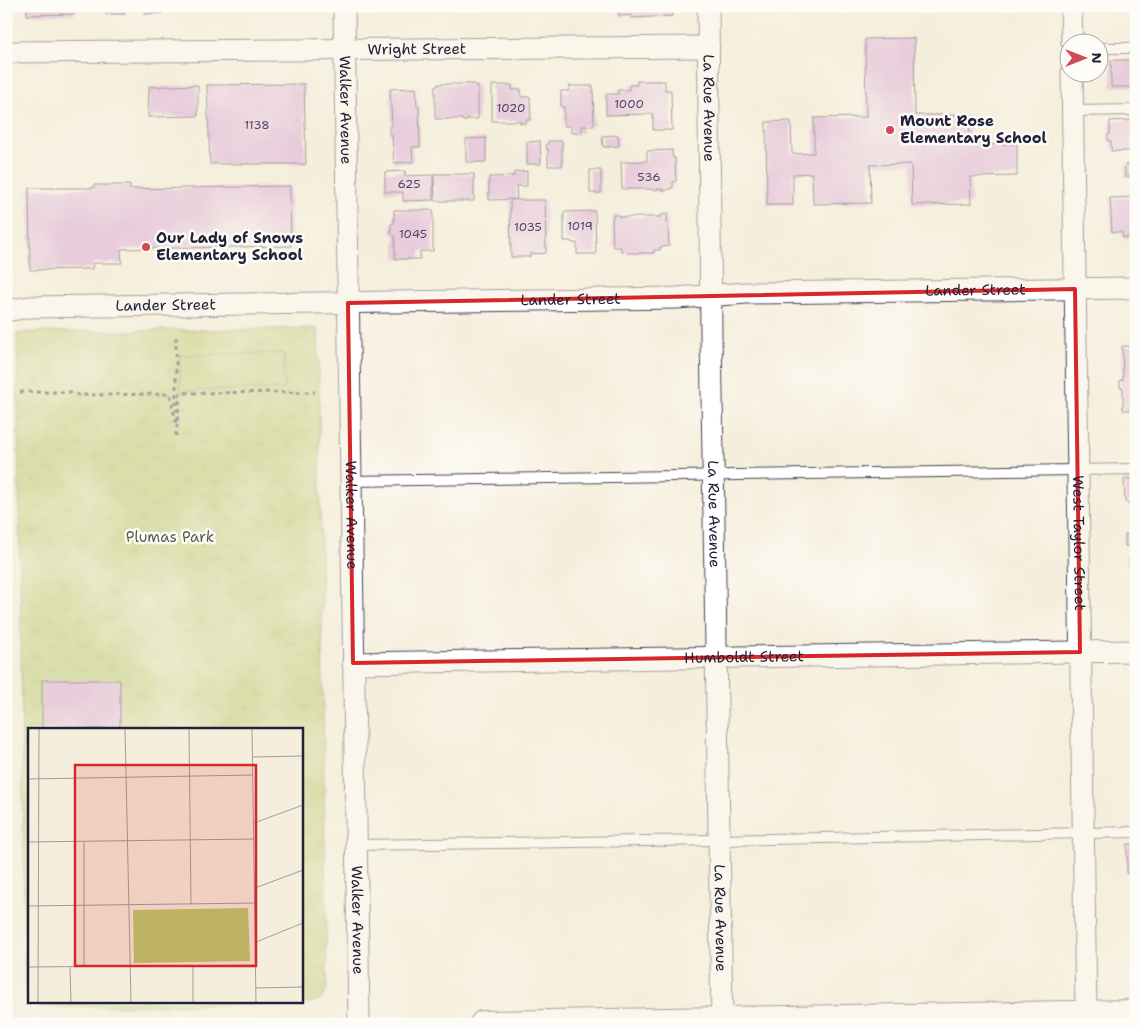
<svg xmlns="http://www.w3.org/2000/svg" width="1142" height="1030" viewBox="0 0 1142 1030" font-family="'Shantell Sans',sans-serif">
	<style>
		.park { fill: url(#park-tufts); stroke: #6e7654 }
		.pitch { fill: #b9cb6e; stroke: #6e7654 }
		.building { fill: #d7a3da }
		.lines { fill: none; stroke-linecap: round; stroke-linejoin: round }
		.service-casing { stroke: #424153; stroke-width: 12 }
		.minor-casing { stroke: #424153; stroke-width: 23 }
		.tertiary-casing { stroke: #424153; stroke-width: 28 }
		.path { stroke: #424153; stroke-width: 3; stroke-dasharray: 4 4; stroke-linecap: butt }
		.service { stroke: #fff; stroke-width: 10 }
		.minor { stroke: #fff; stroke-width: 21 }
		.tertiary { stroke: #fff; stroke-width: 26 }
		.marked { fill: none; stroke: #d62828; stroke-width: 4; stroke-linejoin: round }
		.poi-dot { fill: #d1495b; stroke: #fdfcf7; stroke-width: 2 }
		.labels { text-anchor: middle; stroke-width: 5; stroke-linejoin: round; paint-order: stroke }
		.number-label { font-size: 12px; fill: #4f4263 }
		.street-label { font-size: 15px; fill: #22223b; stroke: #fdfcf7 }
		.poi-label { font-size: 15px; font-weight: bold; fill: #22223b; stroke: #fdfcf7; text-anchor: start }
		.park-label { font-size: 15px; fill: #575d4d; stroke: #fdfcf7 }
		.inset-road { fill: none; stroke: #a19c9c; stroke-width: 1 }
		.view { fill: #d62828; fill-opacity: 0.15; stroke: #d62828; stroke-width: 2.5 }
		.inset-edge { fill: none; stroke: #22223b; stroke-width: 2.5 }
	</style>
	<defs>
		<pattern id="park-tufts" width="24" height="20" patternUnits="userSpaceOnUse" patternTransform="scale(1.25)"><rect width="24" height="20" fill="#b9cb6e"/><path d="M3 7l-1-3M5 7V3M7 7l1-3M15 17l-1-3M17 17v-4M19 17l1-3" fill="none" stroke="#9fae60"/></pattern>
	</defs>
	<rect width="100%" height="100%" fill="#fdfcf7"/>
	<filter id="ink" filterUnits="userSpaceOnUse"><feTurbulence type="fractalNoise" baseFrequency=".02" numOctaves="2"/><feDisplacementMap in="SourceGraphic" scale="10" xChannelSelector="R" yChannelSelector="G"/><feConvolveMatrix kernelMatrix="1 2 1 2 8 2 1 2 1" color-interpolation-filters="sRGB"/></filter>
	<filter id="wash" filterUnits="userSpaceOnUse"><feTurbulence type="fractalNoise" baseFrequency=".0096" numOctaves="4" result="noise"/><feDisplacementMap in="SourceGraphic" scale="20" xChannelSelector="R" yChannelSelector="G"/><feGaussianBlur stdDeviation="1.12" result="paint"/><feColorMatrix in="noise" values="0 0 0 0 0 0 0 0 0 0 0 0 0 0 0 0 0 1.4 0 .05"/><feComposite in="paint" operator="in"/></filter>
	<g filter="url(#wash)">
		<rect width="100%" height="100%" fill="#f6eedc"/>
		<path class="park" d="M318 328 327 989 322 999 311 1003 42 1007 33 1004 31 1001H301V729H29V999L26 997 25 986 17 334 29 332Z"/>
		<path class="pitch" d="M284 353V389L180 391V355Z"/>
		<g id="blocks">
			<path class="building" d="M27 6H75V14L27 15Z
				M106 6H125V14H106Z
				M143 6H163V13L144 14Z
				M619 6H671L672 16 631 18V15L619 16Z
				M914 38 915 115H969L970 145 1017 144V176L970 177 971 204 912 205 911 164 870 165 871 203 813 204 812 173 793 174V205H767L766 122 791 121 792 154 814 153V118L866 117 865 39Z
				M1111 60H1136V94H1133V87H1111Z
				M637 81H665V90H671L672 130H653V114L606 115V94H618V90H629V85H637Z
				M304 84 306 164H210L207 85Z
				M438 84H475V86H478V119H467V121H463V119H435V86H438Z
				M198 85V116L148 117 149 87Z
				M492 85H512V90L521 89V97H530L531 120H526V123H520V121H492Z
				M569 86H593L594 126H582V133H571V126H564V107H561V91H569Z
				M416 88 417 106 419 105 420 147H412L413 162 394 163 392 135H390V126H392L390 89Z
				M1136 120V151H1111V141H1108V134H1110V121Z
				M618 135 619 146 603 147 602 136Z
				M486 138V162H466V139Z
				M540 141 541 164H527V142Z
				M548 141H562V166H548V149L547 150 546 144H548Z
				M672 150 673 158H675L676 181 673 182V188L668 189V190L663 191V189H657V190H652V189H622L621 162 647 161V151Z
				M1125 165H1136V177H1125Z
				M590 170H601V193H590Z
				M405 171V176L433 175V200L403 201V192H385V172Z
				M527 171V186H516L517 199 489 200V177L514 176V172Z
				M434 174H474V201H435Z
				M94 185H130V189L290 186 291 246 121 249 122 263H93L92 269 30 270 29 188H94Z
				M1136 197 1135 237 1123 238 1122 232H1112L1110 198Z
				M510 200H545L546 253 530 254V257H511Z
				M394 210H433V251H420V259H395V236L391 233V224L394 223Z
				M595 211 596 254H577V243H572L571 241H564V212Z
				M667 214 669 246 660 247V250H654V253H627L621 251V247H613L612 218H613V215H619V217H661V215Z
				M1122 346H1136V410H1123V388H1120V380H1123Z
				M1124 479H1136V506H1129L1128 502H1125Z
				M1125 534H1136V587H1131V581H1129V557H1130V546H1125Z
				M42 680H120V729H42Z
				M1133 702H1136V736H1133Z
				M1127 844H1136V873L1127 874Z"/>
		</g>
	</g>
	<g filter="url(#ink)">
		<use href="#blocks" fill-opacity="0" stroke="#424153" stroke-width="1"/>
		<g class="lines">
			<g class="service-casing">
				<path id="service" d="M1100 48H1136
					M1072 111 1136 110
					M350 481 1136 469
					M356 845 719 840 1136 832"/>
			</g>
			<g class="minor-casing">
				<g id="minor">
					<path id="s1" d="M344 6 359 1024"/>
					<path id="s2" d="M708 6 711 333 722 1020"/>
					<path d="M1071 6 1072 42"/>
					<path id="s3" d="M6 52 709 47"/>
					<path id="s4" d="M1072 72 1086 1014"/>
					<path id="s5" d="M6 311 29 307 676 298 747 293 1136 288"/>
					<path id="s6" d="M353 663 1136 651"/>
				</g>
			</g>
			<g class="tertiary-casing">
				<path id="tertiary" d="M483 1024 1136 1013"/>
			</g>
			<path class="path" d="M176 337V411
				M20 392H72L79 395 170 394 177 427
				M176 436 180 393 315 392"/>
			<use href="#service" class="service"/>
			<use href="#minor" class="minor"/>
			<use href="#tertiary" class="tertiary"/>
		</g>
	</g>
	<path d="M0 0H1142V1030H0ZM1075 289 1080 652 353 663 348 303Z" fill="#f6eedc" fill-opacity=".55" fill-rule="evenodd"/>
	<path class="marked" d="M1075 289 1080 652 353 663 348 303Z"/>
	<g class="poi-dot">
		<circle cx="890" cy="130" r="5"/>
		<circle cx="146" cy="247" r="5"/>
	</g>
	<g class="labels">
		<g class="number-label">
			<text x="629" y="108">1000</text>
			<text x="511" y="112">1020</text>
			<text x="257" y="129">1138</text>
			<text x="649" y="181">536</text>
			<text x="409" y="188">625</text>
			<text x="580" y="230">1019</text>
			<text x="528" y="231">1035</text>
			<text x="413" y="238">1045</text>
		</g>
		<g class="street-label">
			<text dy="5" stroke="none"><textPath href="#s3" startOffset="411">Wright Street</textPath></text>
			<text dy="5" stroke="none"><textPath href="#s2" startOffset="102">La Rue Avenue</textPath></text>
			<text dy="5" stroke="none"><textPath href="#s1" startOffset="104">Walker Avenue</textPath></text>
			<text dy="5" stroke="none"><textPath href="#s5" startOffset="970">Lander Street</textPath></text>
			<text dy="5" stroke="none"><textPath href="#s5" startOffset="565">Lander Street</textPath></text>
			<text dy="5" stroke="none"><textPath href="#s5" startOffset="160">Lander Street</textPath></text>
			<text dy="5" stroke="none"><textPath href="#s2" startOffset="508">La Rue Avenue</textPath></text>
			<text dy="5" stroke="none"><textPath href="#s1" startOffset="509">Walker Avenue</textPath></text>
			<text dy="5" stroke="none"><textPath href="#s4" startOffset="471">West Taylor Street</textPath></text>
			<text dy="5" stroke="none"><textPath href="#s6" startOffset="391">Humboldt Street</textPath></text>
			<text dy="5" stroke="none"><textPath href="#s2" startOffset="912">La Rue Avenue</textPath></text>
			<text dy="5" stroke="none"><textPath href="#s1" startOffset="914">Walker Avenue</textPath></text>
		</g>
		<g class="poi-label">
			<text x="900" y="126">Mount Rose<tspan x="900" dy="17">Elementary School</tspan></text>
			<text x="156" y="243">Our Lady of Snows<tspan x="156" dy="17">Elementary School</tspan></text>
		</g>
		<g class="park-label">
			<text x="170" y="542">Plumas Park</text>
		</g>
	</g>
	<g transform="translate(28 728)">
		<rect width="275" height="275" fill="#f6eedc"/>
		<path d="M220 180 222 233 106 235 105 182Z" fill="#b9cb6e"/>
		<path class="inset-road" d="M97 0 103 275M161 0 163 176M224 0 228 275M225 29 275 28M0 51 225 47M226 95 275 77M56 113V238M0 114 226 111M227 160 275 142M0 178 227 175M228 214 275 195M165 237V275M0 239 228 237M42 239 43 275M228 260 275 259M10 275 11 0"/>
		<path class="view" d="M47 37H228V238H47Z"/>
		<rect width="275" height="275" class="inset-edge"/>
	</g>
	<rect width="1142" height="1030" fill="none" stroke="#fdfcf7" stroke-width="25"/>
	<g transform="translate(1084 58) rotate(90)"><circle r="24" fill="#fdfcf7" stroke="#a5a5ac"/>
	<path d="M0-4L9 19L0 12L-9 19Z" fill="#d1495b"/>
	<text y="-8" font-size="14" font-weight="bold" text-anchor="middle" fill="#22223b">N</text>
	</g>
</svg>
